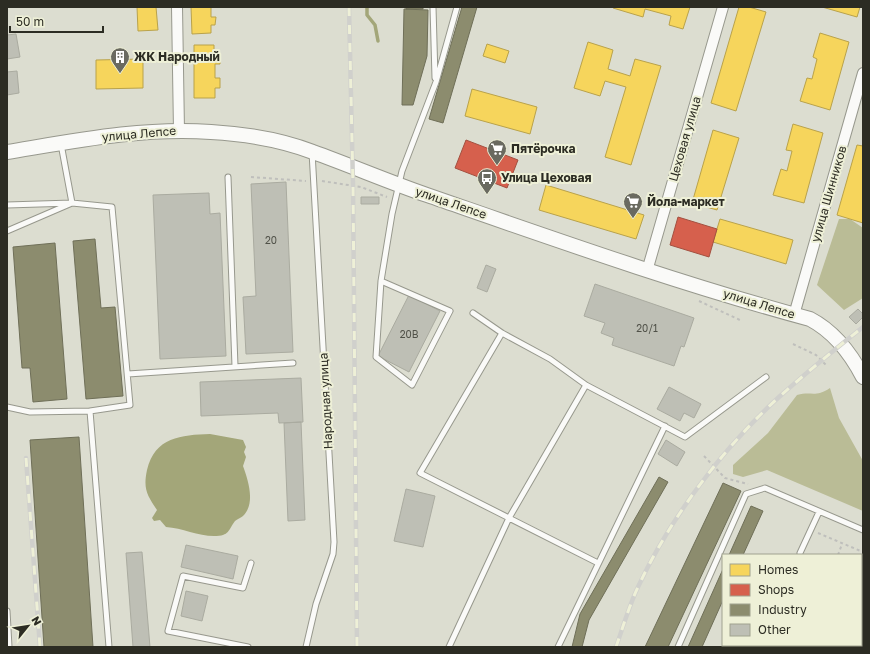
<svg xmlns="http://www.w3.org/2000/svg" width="870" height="654" viewBox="0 0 870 654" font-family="'Golos Text',sans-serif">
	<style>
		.green { fill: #c8caa8 }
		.forest { fill: #babc96 }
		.water { fill: #a3a679 }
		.homes { fill: #f6d55c; stroke: #b9a24b }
		.shops { fill: #d6604d; stroke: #a35040 }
		.industry { fill: #8c8c6e; stroke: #6f6f58 }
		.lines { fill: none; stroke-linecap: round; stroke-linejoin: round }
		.stream { stroke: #a3a679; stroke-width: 3.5 }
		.building { fill: #bebfb5; stroke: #aaaba0 }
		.lane-casing { stroke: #97988d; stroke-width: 7 }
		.street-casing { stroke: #97988d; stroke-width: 12 }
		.secondary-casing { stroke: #97988d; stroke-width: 16 }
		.path { stroke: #bfbfbc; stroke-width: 2; stroke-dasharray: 3 3; stroke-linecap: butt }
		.lane { stroke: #fafaf8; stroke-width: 5 }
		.street { stroke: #fafaf8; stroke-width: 10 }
		.secondary { stroke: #fafaf8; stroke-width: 14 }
		.rail-casing { stroke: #d0d0cc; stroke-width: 4.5 }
		.rail { stroke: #eef0d7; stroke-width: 3; stroke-dasharray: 9; stroke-linecap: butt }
		.labels { text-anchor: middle; stroke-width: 4; stroke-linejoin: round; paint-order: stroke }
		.number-label { font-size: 10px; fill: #505148 }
		.poi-label { font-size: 12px; font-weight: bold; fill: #2c2c23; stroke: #eef0d7; text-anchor: start }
		.street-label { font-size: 12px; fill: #2c2c23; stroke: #eef0d7 }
	</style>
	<rect width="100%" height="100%" fill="#dcddd0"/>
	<path class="green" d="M861 557 863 558V647H837L838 645H861Z"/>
	<path class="forest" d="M839 219H850L863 228V298L844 310 817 285Z
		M830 388 839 418 863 461V511L767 470 743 477 733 474V465L768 433 797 395C812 391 815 398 830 388Z"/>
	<path class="water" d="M210 434 243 440 246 447 244 452 246 457 243 466C248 480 256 503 243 516 241 518 237 519 235 521 228 530 230 536 214 536 198 536 182 528 166 527L160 520 154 521 152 518 157 510C147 495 143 489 147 470 155 437 181 435 210 434Z"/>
	<path class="homes" d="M137 7H156L158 30 138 31Z
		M191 7H211V17H216L215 25H211V33L192 34Z
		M614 7H690L683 29 669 25 671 16 645 9 643 17 613 8Z
		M739 7H749L766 12 736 111 711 103Z
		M822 7H860L857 17Z
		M820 33 849 42 830 110 800 101 807 78 812 79 817 59 813 57Z
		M588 42 613 50 608 69 630 76 635 59 661 66 631 165 605 157 626 87 605 81 600 96 574 88Z
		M487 44 509 51 505 63 483 56Z
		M194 45H214V53H220V64H215V78H220V88H215V98H194Z
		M143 59V88L96 89V60Z
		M472 89 537 107 530 134 465 116Z
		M793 124 823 133 804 203 773 195 781 169 787 171 792 151 786 150Z
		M713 130 739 138 717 210 692 203Z
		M857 145 863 146V223L837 215Z
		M546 185 644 215 636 239 539 210Z
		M720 219 793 240 786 264 713 242Z"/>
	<path class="shops" d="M466 140 518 160 507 188 455 168Z
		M678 217 717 229 709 257 670 245Z"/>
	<path class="industry" d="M406 7H423V9H406Z
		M462 7H477L443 123 429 119Z
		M404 9 428 10 427 56 413 105H402Z
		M95 239 101 308 115 307 123 396 86 399 73 241Z
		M55 243 67 399 33 402 30 368H22L13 247Z
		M79 437 93 647H44L30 440Z
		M659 477 668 482 589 620 582 647H572L580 614Z
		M723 483 741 491 668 647H645Z
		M751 506 763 511 743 555H729Z
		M723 569V600L702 647H688Z"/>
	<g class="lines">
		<path class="stream" d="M367 7V15L375 25 378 41"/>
	</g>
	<path class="building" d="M16 34 20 57 7 59V35Z
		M17 71 19 93 7 95V72Z
		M286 182 293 352 246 354 243 297 256 296 251 184Z
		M209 193 210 214 220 213 226 356 160 359 153 195Z
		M361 197H379V204H361Z
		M486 265 496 269 487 292 477 288Z
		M595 284 694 318 684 347 681 346 674 366 612 345 614 338 601 333 605 323 584 316Z
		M409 295 440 311 409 372 378 356Z
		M858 309 863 314V317L856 324 849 317Z
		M301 378 303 422 279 423 278 413 201 416 200 382Z
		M669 387 701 404 694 418 684 413 680 421 657 409Z
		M301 422 305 520 288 521 284 423Z
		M666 440 685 452 677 466 658 454Z
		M406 489 435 496 423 547 394 541Z
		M186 545 238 556 233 579 181 567Z
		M142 552 150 647H133L126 553Z
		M186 591 208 596 202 621 181 616Z
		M810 645H827V647H815Z"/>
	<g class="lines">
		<g class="lane-casing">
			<path id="lane" d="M433 7 435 78
				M228 177 235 366
				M7 205 72 203 112 207 130 405 90 411 109 647
				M7 231 72 203 61 144
				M381 281 376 357 412 385 450 311 381 281 392 214 402 171 436 82 457 7
				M473 313 502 333 550 359 586 385 685 437 766 377
				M128 374 293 363
				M586 385 509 518 598 563
				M7 407 30 412 90 411
				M800 553 819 512
				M7 611 9 647
				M248 647 168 631 183 576 243 588 251 563
				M306 647 316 604 333 554 334 542 312 152
				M449 647 509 518 420 473 502 333
				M558 647 665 426
				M678 647 746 494 765 488 863 530"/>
		</g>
		<g class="street-casing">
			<path id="street" d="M177 7 179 131
				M647 271 723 7
				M794 315 863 73"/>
		</g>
		<g class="secondary-casing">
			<path id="secondary" d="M7 152C74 141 143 127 211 132 245 134 282 140 313 152 352 166 389 182 427 195 554 239 680 284 810 319 833 331 851 354 863 377"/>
		</g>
		<path class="path" d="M251 177 306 181
			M322 181 361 187 387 197
			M699 301 742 321
			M793 344 816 355 827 366
			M704 456 725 478 748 484
			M818 533 863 552
			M838 555 842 544"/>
		<use href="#lane" class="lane"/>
		<use href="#street" class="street"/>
		<use href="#secondary" class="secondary"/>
		<g class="rail-casing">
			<path id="rail" d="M349 7 353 185 357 647
				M26 458 40 647
				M616 647C623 627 629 606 638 587 670 518 723 448 779 397 806 373 834 350 863 327"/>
		</g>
		<use href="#rail" class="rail"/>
	</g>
	<defs>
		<g id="building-pin" transform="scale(1)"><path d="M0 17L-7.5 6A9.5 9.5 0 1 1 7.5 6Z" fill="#6a6a60" stroke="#eef0d7"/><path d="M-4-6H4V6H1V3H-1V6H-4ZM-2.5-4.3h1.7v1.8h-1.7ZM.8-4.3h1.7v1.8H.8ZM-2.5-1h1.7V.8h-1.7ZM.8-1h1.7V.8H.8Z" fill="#fff"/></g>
		<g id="supermarket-pin" transform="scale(1)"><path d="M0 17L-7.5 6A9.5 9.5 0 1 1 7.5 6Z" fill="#6a6a60" stroke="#eef0d7"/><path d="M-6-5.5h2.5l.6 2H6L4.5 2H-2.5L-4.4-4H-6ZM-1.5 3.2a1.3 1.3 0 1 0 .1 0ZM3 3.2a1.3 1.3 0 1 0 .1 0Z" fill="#fff"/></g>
		<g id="bus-pin" transform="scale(1)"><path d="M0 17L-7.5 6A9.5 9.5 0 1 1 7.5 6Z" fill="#6a6a60" stroke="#eef0d7"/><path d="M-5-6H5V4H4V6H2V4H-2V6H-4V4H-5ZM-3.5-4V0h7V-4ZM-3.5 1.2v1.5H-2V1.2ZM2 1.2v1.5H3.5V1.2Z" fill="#fff"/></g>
	</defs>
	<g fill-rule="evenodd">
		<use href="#building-pin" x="120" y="57"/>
		<use href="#supermarket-pin" x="497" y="149"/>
		<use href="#bus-pin" x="487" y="178"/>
		<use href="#supermarket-pin" x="633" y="202"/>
	</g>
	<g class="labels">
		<g class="number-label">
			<text x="271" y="244">20</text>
			<text x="647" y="332">20/1</text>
			<text x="409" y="338">20В</text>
		</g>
		<g class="poi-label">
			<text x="134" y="61">ЖК Народный</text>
			<text x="511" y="153">Пятёрочка</text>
			<text x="501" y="182">Улица Цеховая</text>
			<text x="647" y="206">Йола-маркет</text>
		</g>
		<g class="street-label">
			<text transform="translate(139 134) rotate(-5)" y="4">улица Лепсе</text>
			<text transform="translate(685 139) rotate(-74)" y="4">Цеховая улица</text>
			<text transform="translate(829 194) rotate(-74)" y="4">улица Шинников</text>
			<text transform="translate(451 203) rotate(19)" y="4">улица Лепсе</text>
			<text transform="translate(759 304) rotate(17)" y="4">улица Лепсе</text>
			<text transform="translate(326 401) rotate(-93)" y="4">Народная улица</text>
		</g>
	</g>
	<rect width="870" height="654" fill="none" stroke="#2c2c23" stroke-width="16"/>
	<rect x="722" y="554" width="140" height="92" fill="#eef0d7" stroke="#a0a28f"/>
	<rect x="730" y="564" width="20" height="12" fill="#f6d55c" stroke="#a0a28f"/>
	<text x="758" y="574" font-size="12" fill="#2c2c23">Homes</text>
	<rect x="730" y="584" width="20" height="12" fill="#d6604d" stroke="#a0a28f"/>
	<text x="758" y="594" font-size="12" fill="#2c2c23">Shops</text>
	<rect x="730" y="604" width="20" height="12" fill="#8c8c6e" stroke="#a0a28f"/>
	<text x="758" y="614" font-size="12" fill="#2c2c23">Industry</text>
	<rect x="730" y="624" width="20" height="12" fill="#bebfb5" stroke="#a0a28f"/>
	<text x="758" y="634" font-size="12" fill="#2c2c23">Other</text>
	<g transform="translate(28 626) rotate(60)" stroke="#eef0d7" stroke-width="3" paint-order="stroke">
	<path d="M0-3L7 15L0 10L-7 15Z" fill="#2c2c23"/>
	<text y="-6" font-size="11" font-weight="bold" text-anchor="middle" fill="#2c2c23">N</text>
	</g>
	<path d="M10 26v6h93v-6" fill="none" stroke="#2c2c23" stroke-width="2"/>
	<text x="16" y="26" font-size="12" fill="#2c2c23" stroke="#eef0d7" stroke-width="3" paint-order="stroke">50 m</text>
</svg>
